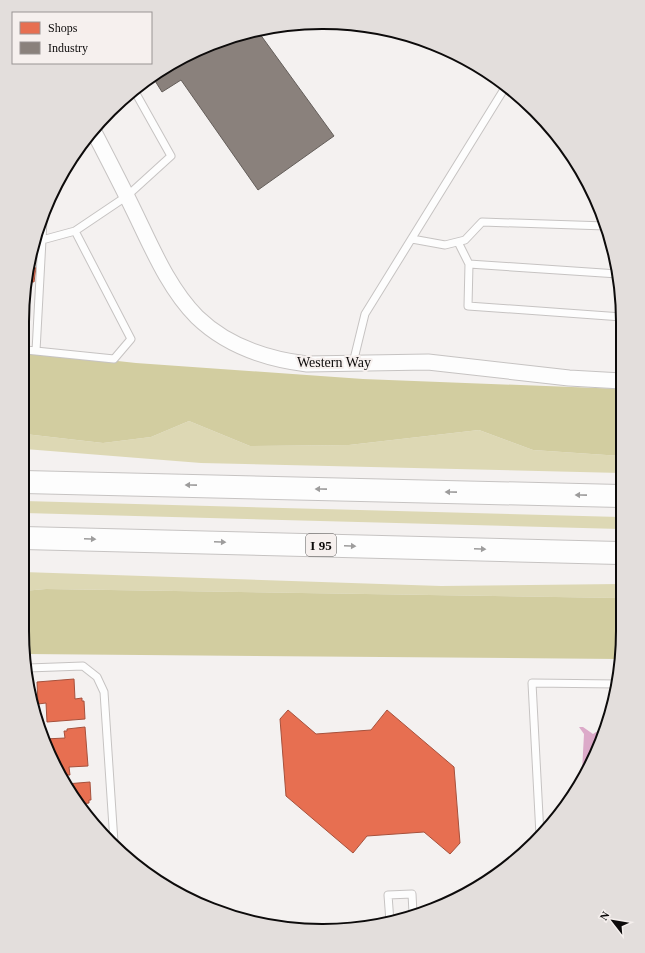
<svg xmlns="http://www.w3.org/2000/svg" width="645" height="953" viewBox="0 0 645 953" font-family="Georgia,serif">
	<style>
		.green { fill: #ddd8b4 }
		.forest { fill: #d2cda0 }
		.water { fill: #dcaac9 }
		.shops { fill: #e76f51; stroke: #a6513c }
		.industry { fill: #8a817c; stroke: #645e5a }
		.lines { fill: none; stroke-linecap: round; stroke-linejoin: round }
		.service-casing { stroke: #c6c3c2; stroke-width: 9 }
		.minor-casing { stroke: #c6c3c2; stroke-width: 17 }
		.motorway-casing { stroke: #c6c3c2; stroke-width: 24 }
		.service { stroke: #fdfdfd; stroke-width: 7 }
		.minor { stroke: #fdfdfd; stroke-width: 15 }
		.motorway { stroke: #fdfdfd; stroke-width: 22 }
		.oneway { fill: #9d9c9c }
		.labels { text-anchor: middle; stroke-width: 4; stroke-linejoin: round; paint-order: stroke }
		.shield { fill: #f6f0ee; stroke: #53504f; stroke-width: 1 }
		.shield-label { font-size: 13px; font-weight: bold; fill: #0d0b0b }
		.street-label { font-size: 14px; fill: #0d0b0b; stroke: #f6f0ee }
		.rim { fill: none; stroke: #0d0b0b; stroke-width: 2 }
	</style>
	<rect width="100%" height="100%" fill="#f4f1f0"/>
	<path class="green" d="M189 421 250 446 349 445 479 430 533 450 621 456V473L201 463 25 449V434L103 443 151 437Z
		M24 501 620 517V529L24 513Z
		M23 572 441 586 619 584V598L46 589 23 591Z"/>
	<path class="forest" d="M26 351 136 363 363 379 622 389 621 456 533 450 479 430 349 445 250 446 189 421 151 437 103 443 25 434Z
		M46 589 619 598 618 659 26 654 22 630 23 591Z"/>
	<path class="water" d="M579 727H583L593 734 604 727 592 764 578 783 582 771 584 734Z"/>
	<path class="shops" d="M28 267 36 268 34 282 27 281Z
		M74 679 75 699 82 698V701H84L85 719 47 722 46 703 38 704 37 682Z
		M288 710 316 734 371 730 387 710 454 767 460 843 450 854 424 832 367 836 353 853 286 796 280 719Z
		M85 727 88 766 69 767 70 775H62L45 739 65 738 64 731H67V729Z
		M90 782 91 800H89V803L82 804V808L73 798 66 784Z"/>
	<path class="industry" d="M257 30 334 136 258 190 181 80 162 92 152 76 207 45Z"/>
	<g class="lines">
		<g class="service-casing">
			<path id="service" d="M43 220 42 240 75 231 127 196 171 156 134 90
				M412 239 445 245 465 240 482 222 606 226
				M458 242 469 264 618 274
				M469 264 468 306 622 317
				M26 350 114 359 131 339 75 231
				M36 351 42 240
				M353 363 365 314 506 86
				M28 668 83 666 97 677 104 692 114 842
				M540 835 532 683 617 684
				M390 922 388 895 412 894 413 913"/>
		</g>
		<g class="minor-casing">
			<path id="minor" d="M94 132C108 159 122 186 135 213 152 248 169 289 197 317 227 346 266 359 307 364L428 362 569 378 622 381"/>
		</g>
		<g class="motorway-casing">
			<path id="motorway" d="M24 482 620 496
				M23 538 619 553"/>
		</g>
		<use href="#service" class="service"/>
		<use href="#minor" class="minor"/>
		<use href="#motorway" class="motorway"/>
	</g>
	<defs><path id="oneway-solid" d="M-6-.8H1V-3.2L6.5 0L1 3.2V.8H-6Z"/></defs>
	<g class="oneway">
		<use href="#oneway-solid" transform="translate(191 485) rotate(-179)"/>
		<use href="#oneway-solid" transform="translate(321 489) rotate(-179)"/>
		<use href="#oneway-solid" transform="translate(451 492) rotate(-179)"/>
		<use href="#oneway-solid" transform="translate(581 495) rotate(-179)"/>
		<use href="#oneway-solid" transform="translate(90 539) rotate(2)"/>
		<use href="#oneway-solid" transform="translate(220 542) rotate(2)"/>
		<use href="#oneway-solid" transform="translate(350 546) rotate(2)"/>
		<use href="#oneway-solid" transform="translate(480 549) rotate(2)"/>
	</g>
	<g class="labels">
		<rect class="shield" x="306" y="534" width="30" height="22" rx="3"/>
		<g class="shield-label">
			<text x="321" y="550">I 95</text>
		</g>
		<g class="street-label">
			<text x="334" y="367">Western Way</text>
		</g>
	</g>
	<path d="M0 0H645V953H0ZM322 29H323A293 293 0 0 1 616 322V631A293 293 0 0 1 323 924H322A293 293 0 0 1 29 631V322A293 293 0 0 1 322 29Z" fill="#e3dedc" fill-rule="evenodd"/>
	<path class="rim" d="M322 29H323A293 293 0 0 1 616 322V631A293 293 0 0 1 323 924H322A293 293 0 0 1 29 631V322A293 293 0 0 1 322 29Z"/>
	<rect x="12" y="12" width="140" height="52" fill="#f6f0ee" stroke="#999493"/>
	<rect x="20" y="22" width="20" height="12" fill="#e76f51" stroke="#999493"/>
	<text x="48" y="32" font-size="12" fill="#0d0b0b">Shops</text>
	<rect x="20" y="42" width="20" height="12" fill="#8a817c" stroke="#999493"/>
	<text x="48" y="52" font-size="12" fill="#0d0b0b">Industry</text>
	<g transform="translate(613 921) rotate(301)" stroke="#f6f0ee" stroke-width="3" paint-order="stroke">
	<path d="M0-3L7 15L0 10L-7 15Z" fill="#0d0b0b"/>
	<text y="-6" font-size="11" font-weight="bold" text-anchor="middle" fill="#0d0b0b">N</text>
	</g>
</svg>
